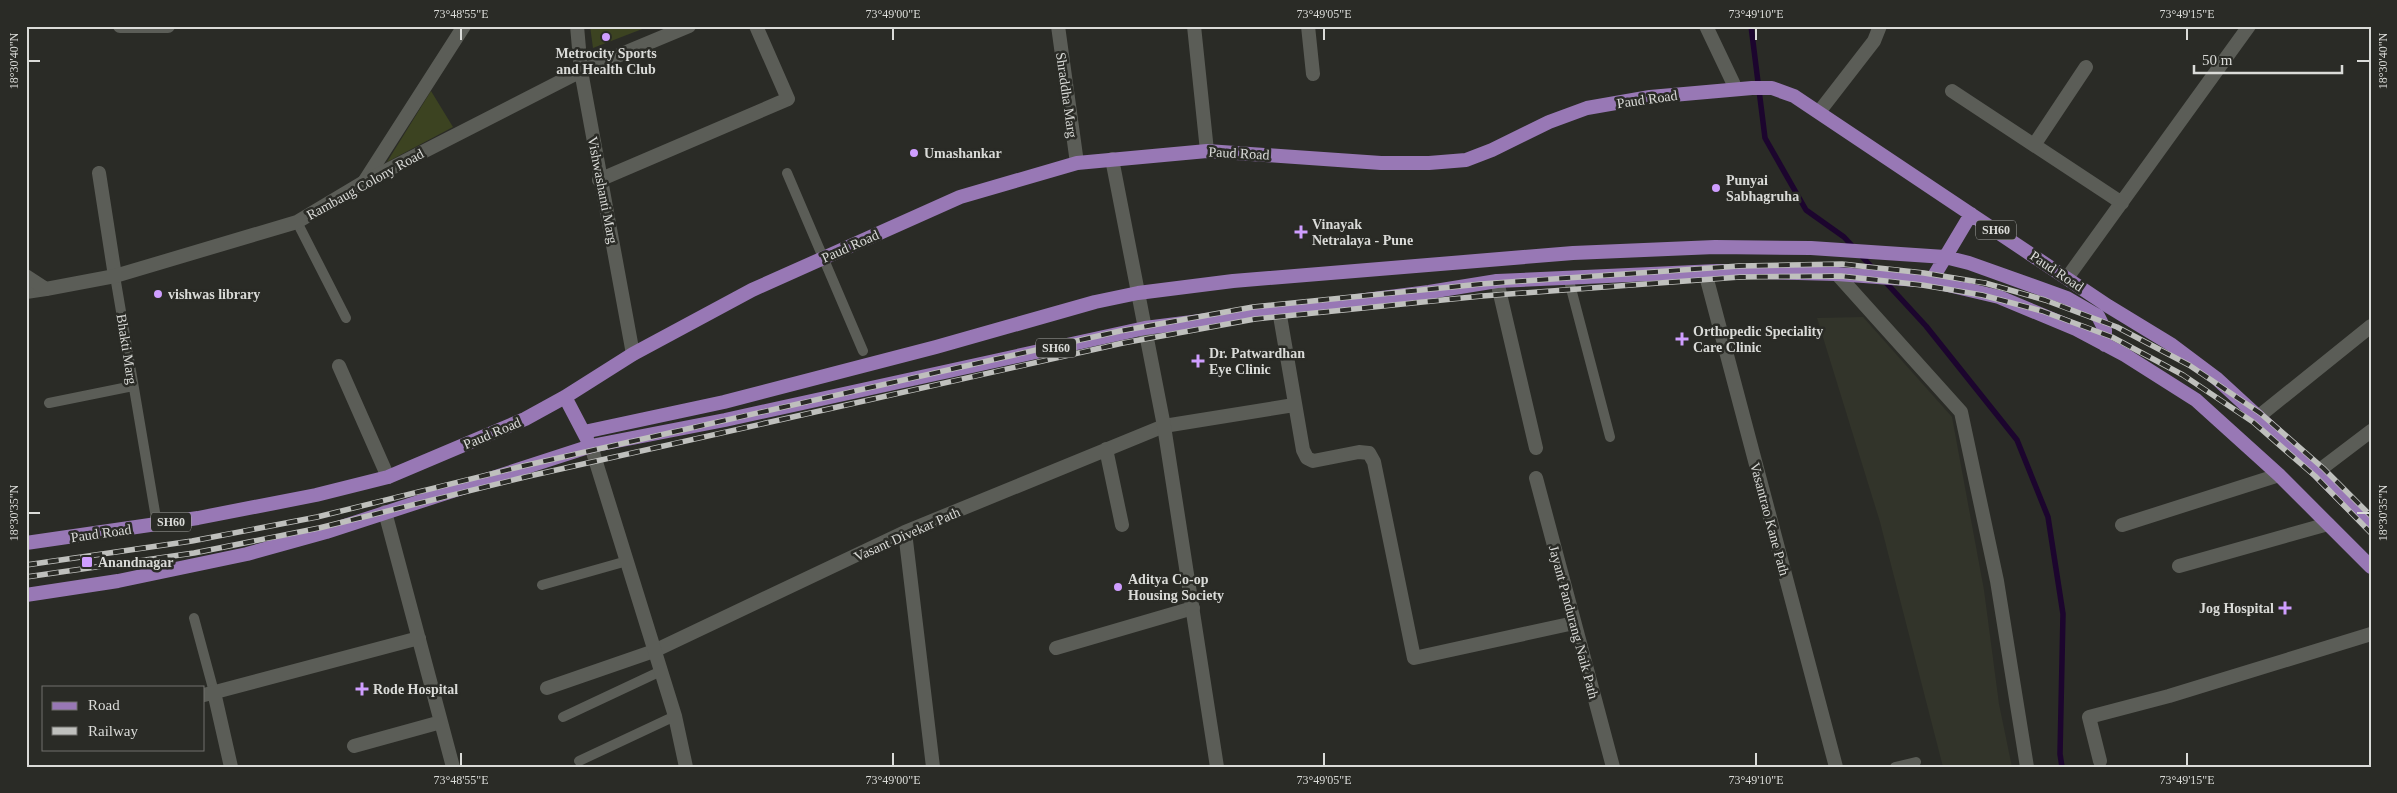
<svg xmlns="http://www.w3.org/2000/svg" width="2397" height="793" viewBox="0 0 2397 793" font-family="'Times New Roman',serif">
	<style>
		.built { fill: #32342a }
		.green { fill: #3c4321 }
		.lines { fill: none; stroke-linecap: round; stroke-linejoin: round }
		.stream { stroke: #1c052e; stroke-width: 5.5 }
		.service { stroke: #5b5d57; stroke-width: 10 }
		.minor { stroke: #5b5d57; stroke-width: 14 }
		.tertiary { stroke: #5b5d57; stroke-width: 14 }
		.primary { stroke: #9878b5; stroke-width: 14 }
		.rail-casing { stroke: #bfc0bd; stroke-width: 5.5 }
		.rail { stroke: #2a2b26; stroke-width: 4; stroke-dasharray: 11; stroke-linecap: butt }
		.ticks { fill: none; stroke: #dadbd8; stroke-width: 2 }
		.poi-dot { fill: #cf9eff; stroke: #2a2b26; stroke-width: 2 }
		.labels { text-anchor: middle; stroke-width: 5; stroke-linejoin: round; paint-order: stroke }
		.shield { fill: #2a2b26; stroke: #a5a6a3; stroke-width: 1 }
		.shield-label { font-size: 12px; font-weight: bold; fill: #dadbd8 }
		.poi-label { font-size: 14px; font-weight: bold; fill: #dadbd8; stroke: #2a2b26; text-anchor: start }
		.street-label { font-size: 14px; fill: #dadbd8; stroke: #2a2b26 }
		.neatline { fill: none; stroke: #dadbd8; stroke-width: 2 }
		.ticks-label { font-size: 12px; text-anchor: middle; fill: #dadbd8 }
	</style>
	<rect width="100%" height="100%" fill="#2a2b26"/>
	<path class="built" d="M1863 317 1952 417 1984 590 1999 704 2012 767H1943L1880 522 1817 318Z"/>
	<path class="green" d="M590 26H650L593 48Z
		M431 91 453 127 387 162Z"/>
	<g class="lines">
		<path class="stream" d="M1751 26 1765 138 1806 210 1844 237 1926 326 2017 440 2048 517 2063 614 2060 754 2062 767"/>
		<path class="service" d="M787 173 863 351
			M297 222 346 318
			M115 276 157 524
			M1568 277 1610 437
			M49 403 133 386
			M542 585 627 561
			M194 618 214 692
			M563 717 661 671
			M579 761 675 716
			M1895 767 1916 762"/>
		<path class="minor" d="M120 26H168
			M577 26 581 71 689 26
			M1058 26 1077 163
			M1194 26 1207 151
			M1308 26 1313 74
			M1706 26 1736 89
			M1952 91 2122 203
			M1819 112 1874 41 1880 26
			M2034 145 2086 67
			M99 173 115 276
			M599 180 788 99 756 26
			M364 182 464 26
			M1705 272 1836 767
			M1837 274 1961 412 1997 581 2027 767
			M2067 278 2249 26
			M1497 281 1536 448
			M26 292 46 289
			M1279 310 1303 450 1307 458 1313 461 1359 452 1369 453 1374 462 1414 658 1574 623
			M339 366 388 477
			M2258 417 2371 326
			M1106 449 1122 525
			M2317 472 2371 431
			M1536 478 1613 767
			M385 512 453 767
			M2122 525 2279 475
			M905 532 933 767
			M2179 566 2328 524
			M1056 648 1193 608
			M547 688 654 651 905 532 1164 426 1294 405
			M214 692 231 767
			M204 695 419 638
			M354 746 441 722
			M2100 761 2089 717 2169 696 2371 634"/>
		<path class="tertiary" d="M1112 159 1164 426 1217 767
			M26 276 46 289 115 276 297 222 364 182 581 71 633 354
			M591 446 675 716 686 767"/>
		<path class="primary" d="M1931 281 1971 214
			M565 397 587 439
			M584 432 724 402 936 347 1095 302 1138 293 1233 281 1573 253 1715 247 1811 248 1945 257 1969 263 2067 298 2098 316 2105 330V345
			M26 543 198 518 316 495 388 477 525 419 565 397 633 354 752 290 960 197 1077 163 1207 151 1381 163H1429L1466 160 1492 150 1549 122 1587 108 1650 97 1752 88H1772L1794 96 2108 306 2172 345 2216 378 2299 454 2371 526
			M26 595 118 581 247 554 326 532 591 446 725 420 1145 328 1429 292 1497 281 1717 271 1837 274 1931 281 1999 297 2076 329 2125 355 2196 400 2279 475 2371 567"/>
		<g class="rail-casing">
			<path id="rail" d="M26 565 192 541 317 517 523 466 1120 331 1253 307 1481 284 1739 266 1842 264 1924 273 1985 283 2045 300 2117 327 2189 365 2260 413 2323 468 2371 516
				M26 577 194 553 319 528 525 477 1123 343 1255 319 1482 296 1740 277 1841 276 1922 285 1982 295 2042 311 2112 337 2183 375 2253 422 2315 476 2371 533"/>
		</g>
		<use href="#rail" class="rail"/>
	</g>
	<path class="ticks" d="M461 28V40M893 28V40M1324 28V40M1756 28V40M2187 28V40M28 61H40M2357 61H2370M28 513H40M2357 513H2370M461 753V766M893 753V766M1324 753V766M1756 753V766M2187 753V766"/>
	<g class="poi-dot">
		<circle cx="606" cy="37" r="5"/>
		<circle cx="914" cy="153" r="5"/>
		<circle cx="1716" cy="188" r="5"/>
		<path d="M1298.5 224.5h5v5h5v5h-5v5h-5v-5h-5v-5h5z"/>
		<circle cx="158" cy="294" r="5"/>
		<path d="M1679.5 331.5h5v5h5v5h-5v5h-5v-5h-5v-5h5z"/>
		<path d="M1195.5 353.5h5v5h5v5h-5v5h-5v-5h-5v-5h5z"/>
		<rect x="81" y="556" width="12" height="12" rx="2.5"/>
		<circle cx="1118" cy="587" r="5"/>
		<path d="M2282.5 600.5h5v5h5v5h-5v5h-5v-5h-5v-5h5z"/>
		<path d="M359.5 681.5h5v5h5v5h-5v5h-5v-5h-5v-5h5z"/>
	</g>
	<g class="labels">
		<g class="shield">
			<rect x="1976" y="220.5" width="40" height="19" rx="4"/>
			<rect x="1036" y="338.5" width="40" height="19" rx="4"/>
			<rect x="151" y="512.5" width="40" height="19" rx="4"/>
		</g>
		<g class="shield-label">
			<text x="1996" y="234">SH60</text>
			<text x="1056" y="352">SH60</text>
			<text x="171" y="526">SH60</text>
		</g>
		<g class="poi-label">
			<text x="606" y="58" text-anchor="middle">Metrocity Sports<tspan x="606" dy="16">and Health Club</tspan></text>
			<text x="924" y="158">Umashankar</text>
			<text x="1726" y="185">Punyai<tspan x="1726" dy="16">Sabhagruha</tspan></text>
			<text x="1312" y="229">Vinayak<tspan x="1312" dy="16">Netralaya - Pune</tspan></text>
			<text x="168" y="299">vishwas library</text>
			<text x="1693" y="336">Orthopedic Speciality<tspan x="1693" dy="16">Care Clinic</tspan></text>
			<text x="1209" y="358">Dr. Patwardhan<tspan x="1209" dy="16">Eye Clinic</tspan></text>
			<text x="98" y="567">Anandnagar</text>
			<text x="1128" y="584">Aditya Co-op<tspan x="1128" dy="16">Housing Society</tspan></text>
			<text x="2274" y="613" text-anchor="end">Jog Hospital</text>
			<text x="373" y="694">Rode Hospital</text>
		</g>
		<g class="street-label">
			<text transform="translate(1067 95) rotate(82)" y="5">Shraddha Marg</text>
			<text transform="translate(1647 99) rotate(-8)" y="5">Paud Road</text>
			<text transform="translate(1239 153) rotate(3)" y="5">Paud Road</text>
			<text transform="translate(365 184) rotate(-29)" y="5">Rambaug Colony Road</text>
			<text transform="translate(603 190) rotate(79)" y="5">Vishwashanti Marg</text>
			<text transform="translate(850 246) rotate(-24)" y="5">Paud Road</text>
			<text transform="translate(2057 271) rotate(34)" y="5">Paud Road</text>
			<text transform="translate(127 349) rotate(81)" y="5">Bhakti Marg</text>
			<text transform="translate(492 433) rotate(-23)" y="5">Paud Road</text>
			<text transform="translate(1770 519) rotate(75)" y="5">Vasantrao Kane Path</text>
			<text transform="translate(101 533) rotate(-8)" y="5">Paud Road</text>
			<text transform="translate(907 534) rotate(-24)" y="5">Vasant Divekar Path</text>
			<text transform="translate(1574 622) rotate(75)" y="5">Jayant Pandurang Naik Path</text>
		</g>
	</g>
	<rect width="2397" height="793" fill="none" stroke="#2a2b26" stroke-width="55"/>
	<rect x="42" y="686" width="162" height="65" fill="#2a2b26" stroke="#70716d"/>
	<rect x="52" y="702" width="25" height="8" fill="#9878b5" stroke="#70716d"/>
	<text x="88" y="710" font-size="15" fill="#dadbd8">Road</text>
	<rect x="52" y="727" width="25" height="8" fill="#bfc0bd" stroke="#70716d"/>
	<text x="88" y="736" font-size="15" fill="#dadbd8">Railway</text>
	<path d="M2194 65v8h148v-8" fill="none" stroke="#dadbd8" stroke-width="2.5"/>
	<text x="2202" y="65" font-size="15" fill="#dadbd8" stroke="#2a2b26" stroke-width="4" paint-order="stroke">50 m</text>
	<rect x="28" y="28" width="2342" height="738" class="neatline"/>
	<g class="ticks-label">
		<text x="461" y="18">73°48'55"E</text>
		<text x="893" y="18">73°49'00"E</text>
		<text x="1324" y="18">73°49'05"E</text>
		<text x="1756" y="18">73°49'10"E</text>
		<text x="2187" y="18">73°49'15"E</text>
		<text transform="translate(14 61) rotate(-90)" y="4">18°30'40"N</text>
		<text transform="translate(2383 61) rotate(-90)" y="4">18°30'40"N</text>
		<text transform="translate(14 513) rotate(-90)" y="4">18°30'35"N</text>
		<text transform="translate(2383 513) rotate(-90)" y="4">18°30'35"N</text>
		<text x="461" y="784">73°48'55"E</text>
		<text x="893" y="784">73°49'00"E</text>
		<text x="1324" y="784">73°49'05"E</text>
		<text x="1756" y="784">73°49'10"E</text>
		<text x="2187" y="784">73°49'15"E</text>
	</g>
</svg>
